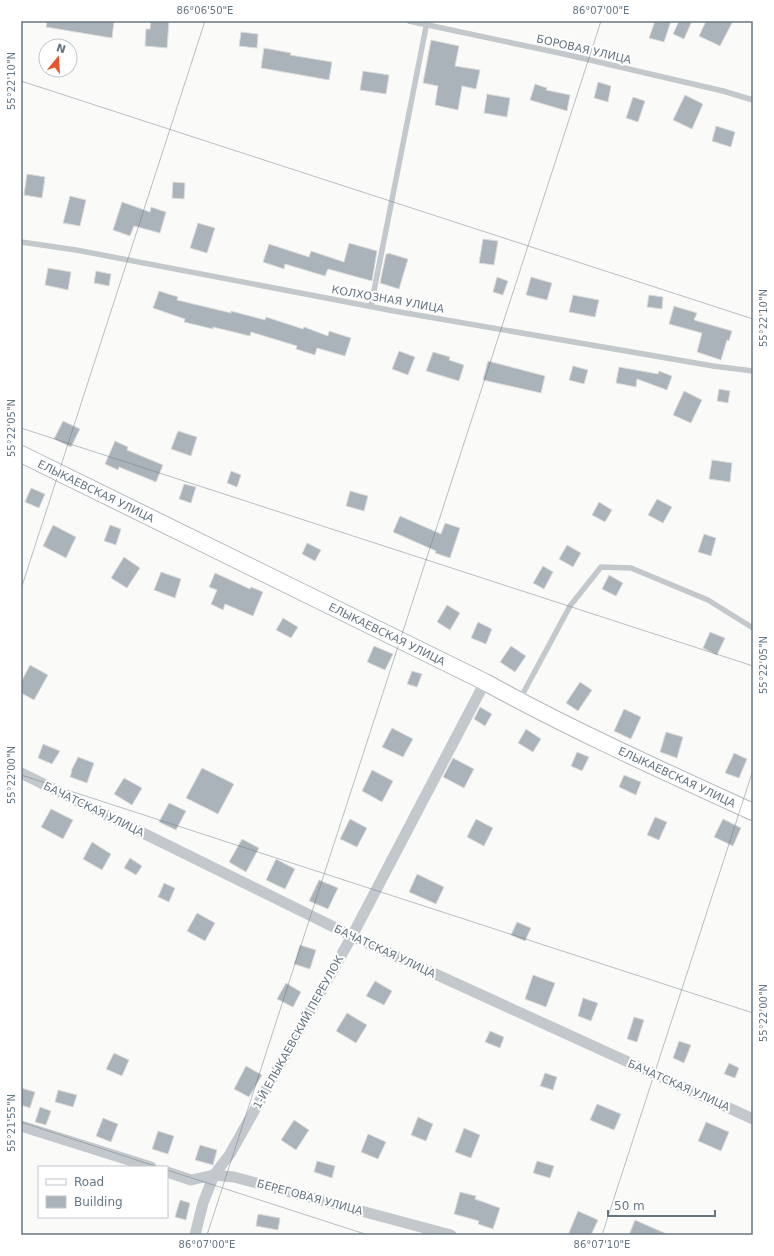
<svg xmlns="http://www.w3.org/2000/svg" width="774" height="1256" viewBox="0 0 774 1256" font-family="'DejaVu Sans',sans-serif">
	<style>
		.building { fill: #aab3b9; stroke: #dcdcda }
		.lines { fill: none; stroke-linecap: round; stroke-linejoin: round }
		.secondary-casing { stroke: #b3babf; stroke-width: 18 }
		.lane { stroke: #c3c8cc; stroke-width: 5.5 }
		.street { stroke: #c3c8cc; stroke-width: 11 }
		.secondary { stroke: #fff; stroke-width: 16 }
		.ticks { fill: none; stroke: #657683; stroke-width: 1; stroke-opacity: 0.45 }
		.labels { text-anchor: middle; stroke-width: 4; stroke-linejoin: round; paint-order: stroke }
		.street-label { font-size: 11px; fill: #657683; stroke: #fff }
		.neatline { fill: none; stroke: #657683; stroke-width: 1.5 }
		.ticks-label { font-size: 10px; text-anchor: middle; fill: #657683 }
	</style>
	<rect width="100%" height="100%" fill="#fafaf8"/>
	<path class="building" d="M47 21H114L112 38 46 27Z
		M151 21H169L167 48 145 46 146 29H150Z
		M655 21H671L664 42 649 38Z
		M679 21H692L684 39 673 34Z
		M706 21H733L720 46 699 36Z
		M241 32 258 34 257 48 239 46Z
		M431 40 459 46 455 66 480 70 476 89 462 86 458 110 435 105 438 86 423 83Z
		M264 48 291 53 290 55 332 62 329 80 261 68Z
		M363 71 389 75 386 94 360 90Z
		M598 82 611 86 608 102 594 98Z
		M535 84 547 88 546 90 570 95 567 111 530 100Z
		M487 94 510 98 507 117 484 113Z
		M685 95 703 104 692 129 673 120Z
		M633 97 645 101 638 122 626 118Z
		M716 126 735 132 731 147 712 141Z
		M27 174 45 177 42 198 24 195Z
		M173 182 185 183 184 199 172 198Z
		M70 196 86 200 80 226 63 223Z
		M122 202 150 212 151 207 166 212 160 233 134 226 130 236 113 230Z
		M198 223 215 228 207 253 190 248Z
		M483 239 498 241 494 265 479 263Z
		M349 243 377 251 372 281 328 269 325 276 285 264 284 269 263 262 269 244 309 257 311 251 344 262Z
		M388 253 408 259 399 289 380 283 386 254H388Z
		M48 268 71 272 68 290 45 285Z
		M96 271 111 274 109 286 94 283Z
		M497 277 508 281 503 295 493 292Z
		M531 277 552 283 547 300 526 295Z
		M159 291 178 297 177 300 231 313V311L265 320 266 317 303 329 304 327 328 336 329 331 351 338 345 356 317 348 315 355 296 349 297 346 251 332 250 336 213 327V329L184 322 185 319 153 308Z
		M573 295 599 300 595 317 569 312Z
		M649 295 663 297 662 309 647 307Z
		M674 306 697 313 694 320 732 331 729 341 727 340 721 360 697 352 702 333 669 324Z
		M399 351 415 357 408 375 392 369Z
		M433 352 450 357 449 360 464 365 459 381 426 371Z
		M488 361 545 376 541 393 483 380Z
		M573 366 588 370 584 384 569 380Z
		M619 367 658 374 659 371 672 376 667 390 637 379 636 387 616 383Z
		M719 389 730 391 728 403 717 401Z
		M684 391 702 400 691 423 673 415Z
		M63 421 80 429 71 447 54 439Z
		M178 431 197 437 191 456 171 449Z
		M115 441 128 447 127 450 163 465 156 482 119 467 118 470 105 464Z
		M712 460 732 463 730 482 709 479Z
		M231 471 241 475 237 487 227 483Z
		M184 484 196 487 191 503 179 499Z
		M31 488 45 494 39 508 25 502Z
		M350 491 368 496 364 511 346 506Z
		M657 499 672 507 663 523 648 515Z
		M599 502 612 510 605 522 592 515Z
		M400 516 441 534 445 523 460 528 450 558 435 553 436 551 393 532Z
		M53 525 76 537 66 558 43 546Z
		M110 525 121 529 116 545 104 541Z
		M704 534 716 538 711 556 698 552Z
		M307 543 321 550 315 561 302 554Z
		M567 545 581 553 573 567 559 559Z
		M124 557 140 568 127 588 111 578Z
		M543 566 553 572 544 589 533 583Z
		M161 572 181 579 175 598 154 590Z
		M215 573 250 589 251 587 263 592 253 616 225 604 223 610 211 604 217 590 209 587Z
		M609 575 623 583 616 596 602 589Z
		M447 605 460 613 450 630 437 622Z
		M283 618 298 627 291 638 276 630Z
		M478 622 492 629 486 644 471 638Z
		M710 632 725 638 717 655 703 648Z
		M374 646 393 654 385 670 367 662Z
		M511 646 526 656 515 672 500 662Z
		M30 665 48 675 34 700 21 693V682Z
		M412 671 422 674 417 687 407 684Z
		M580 682 592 690 578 711 566 703Z
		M480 707 492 714 485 726 474 719Z
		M624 709 641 717 631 739 614 731Z
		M392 728 413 739 403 757 382 747Z
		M526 729 541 739 533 752 518 743Z
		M666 732 683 737 677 758 660 752Z
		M43 744 60 751 52 764 38 758Z
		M577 752 589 757 582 771 571 766Z
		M734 753 747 759 739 778 725 773Z
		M78 757 94 763 87 783 70 777 72 771H71Z
		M453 758 474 769 464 788 443 777Z
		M202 768 234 784 218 814 186 798Z
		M372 770 393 781 382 802 362 791Z
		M624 775 641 782 636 795 619 787Z
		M124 778 142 788 132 805 114 794Z
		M169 803 186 811 176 830 159 822Z
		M51 809 73 820 63 839 41 827Z
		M655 817 667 822 659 840 647 835Z
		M350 819 367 828 357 847 340 839Z
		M476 819 493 828 484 846 467 837Z
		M723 819 741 828 733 846 714 837Z
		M242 839 259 848 246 872 229 862Z
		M92 842 111 854 102 870 83 859Z
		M130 858 142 866 136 875 124 868Z
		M276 859 295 869 285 889 266 880Z
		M417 874 444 887 436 904 409 892Z
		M319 880 338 888 328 909 309 901Z
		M164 883 175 888 169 902 158 897Z
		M197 913 215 923 205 941 187 931Z
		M517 922 531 928 525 941 511 935Z
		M300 945 316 950 310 969 294 964Z
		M533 975 555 983 546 1007 525 999Z
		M375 981 392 991 384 1005 366 996Z
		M286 983 301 992 293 1007 277 999Z
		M583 998 598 1003 591 1021 578 1016Z
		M347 1013 367 1025 356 1043 336 1031Z
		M634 1017 644 1020 637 1042 627 1039Z
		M490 1031 504 1037 500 1048 485 1042Z
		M679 1041 691 1045 684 1063 673 1058Z
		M114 1053 129 1060 122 1076 106 1069Z
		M729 1063 739 1068 735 1078 724 1074Z
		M246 1066 262 1075 249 1097 234 1089Z
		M545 1073 557 1077 553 1090 540 1086Z
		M21 1088 35 1092 30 1108 21 1105Z
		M58 1090 77 1095 73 1107 55 1102Z
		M597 1104 621 1114 614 1130 590 1120Z
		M40 1107 51 1111 46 1125 35 1122Z
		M418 1117 433 1124 426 1141 411 1135Z
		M103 1118 118 1124 111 1142 96 1136Z
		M294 1120 309 1130 296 1150 281 1140Z
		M706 1122 729 1132 721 1151 698 1141Z
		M464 1128 480 1135 471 1158 455 1152Z
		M158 1131 174 1136 168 1154 152 1149Z
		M368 1134 386 1142 378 1159 361 1152Z
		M200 1145 217 1150 213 1165 195 1160Z
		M317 1161 335 1166 332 1178 314 1172Z
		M537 1161 554 1166 550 1178 533 1173Z
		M460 1192 476 1196 475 1199 500 1208 493 1229 478 1224 479 1221 454 1214Z
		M180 1200 190 1203 186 1220 175 1217Z
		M578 1211 598 1220 591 1235H568Z
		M258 1214 280 1218 278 1230 256 1226Z
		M635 1220 669 1235H629Z"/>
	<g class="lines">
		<g class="secondary-casing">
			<path id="secondary" d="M21 454 485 682C572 730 663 771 753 812"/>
		</g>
		<path class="lane" d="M409 21 564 54 723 91 753 100
			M21 242 76 250 394 311 713 366 753 371
			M371 306 427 22
			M520 699 570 606 601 567 631 568 708 600 753 628"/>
		<path class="street" d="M21 773 352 936 753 1119
			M21 1126 151 1167
			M167 1172 191 1180 214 1175 234 1177 451 1235
			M195 1235 203 1203 214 1175 230 1154 352 936 485 682"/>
		<use href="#secondary" class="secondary"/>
	</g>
	<path class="ticks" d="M21 81 753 319M21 428 753 666M21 589 205 21M21 775 753 1013M21 1122 158 1167M167 1170 368 1235M207 1235 601 21M602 1235 753 770"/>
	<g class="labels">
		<g class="street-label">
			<text transform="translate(584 49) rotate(13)" y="4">БОРОВАЯ УЛИЦА</text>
			<text transform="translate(388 299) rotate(10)" y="4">КОЛХОЗНАЯ УЛИЦА</text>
			<text transform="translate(96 491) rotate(26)" y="4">ЕЛЫКАЕВСКАЯ УЛИЦА</text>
			<text transform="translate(387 634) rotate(26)" y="4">ЕЛЫКАЕВСКАЯ УЛИЦА</text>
			<text transform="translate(677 777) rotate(25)" y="4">ЕЛЫКАЕВСКАЯ УЛИЦА</text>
			<text transform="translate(94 809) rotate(26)" y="4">БАЧАТСКАЯ УЛИЦА</text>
			<text transform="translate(385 951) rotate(25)" y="4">БАЧАТСКАЯ УЛИЦА</text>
			<text transform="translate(298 1032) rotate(-61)" y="4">1-Й ЕЛЫКАЕВСКИЙ ПЕРЕУЛОК</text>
			<text transform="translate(679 1085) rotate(24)" y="4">БАЧАТСКАЯ УЛИЦА</text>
			<text transform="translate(310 1197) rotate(15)" y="4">БЕРЕГОВАЯ УЛИЦА</text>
		</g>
	</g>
	<rect width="774" height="1256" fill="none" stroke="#ffffff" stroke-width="44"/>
	<rect x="38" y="1166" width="130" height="52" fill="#ffffff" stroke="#c1c8cd"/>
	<rect x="46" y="1179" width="20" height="6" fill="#ffffff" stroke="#c1c8cd"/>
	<text x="74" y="1186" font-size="12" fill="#657683">Road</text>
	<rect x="46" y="1196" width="20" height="12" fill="#aab3b9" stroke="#c1c8cd"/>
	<text x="74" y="1206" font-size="12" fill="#657683">Building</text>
	<g transform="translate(58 58) rotate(18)"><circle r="19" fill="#ffffff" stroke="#c1c8cd"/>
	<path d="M0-3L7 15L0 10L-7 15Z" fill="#e4572e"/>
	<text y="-6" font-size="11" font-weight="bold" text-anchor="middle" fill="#657683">N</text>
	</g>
	<path d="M608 1210v6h107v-6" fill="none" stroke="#657683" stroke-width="2"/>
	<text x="614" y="1210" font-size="12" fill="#657683" stroke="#ffffff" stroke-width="3" paint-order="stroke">50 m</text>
	<rect x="22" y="22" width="730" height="1212" class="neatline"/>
	<g class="ticks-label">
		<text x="205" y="14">86°06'50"E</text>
		<text x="601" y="14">86°07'00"E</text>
		<text transform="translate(11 81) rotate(-90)" y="4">55°22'10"N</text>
		<text transform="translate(763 318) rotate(-90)" y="4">55°22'10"N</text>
		<text transform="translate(11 428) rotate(-90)" y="4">55°22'05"N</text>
		<text transform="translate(763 665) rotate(-90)" y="4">55°22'05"N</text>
		<text transform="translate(11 775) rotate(-90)" y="4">55°22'00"N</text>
		<text transform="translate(763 1013) rotate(-90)" y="4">55°22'00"N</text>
		<text transform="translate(11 1123) rotate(-90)" y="4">55°21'55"N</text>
		<text x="207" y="1248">86°07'00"E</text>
		<text x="602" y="1248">86°07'10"E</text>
	</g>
</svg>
